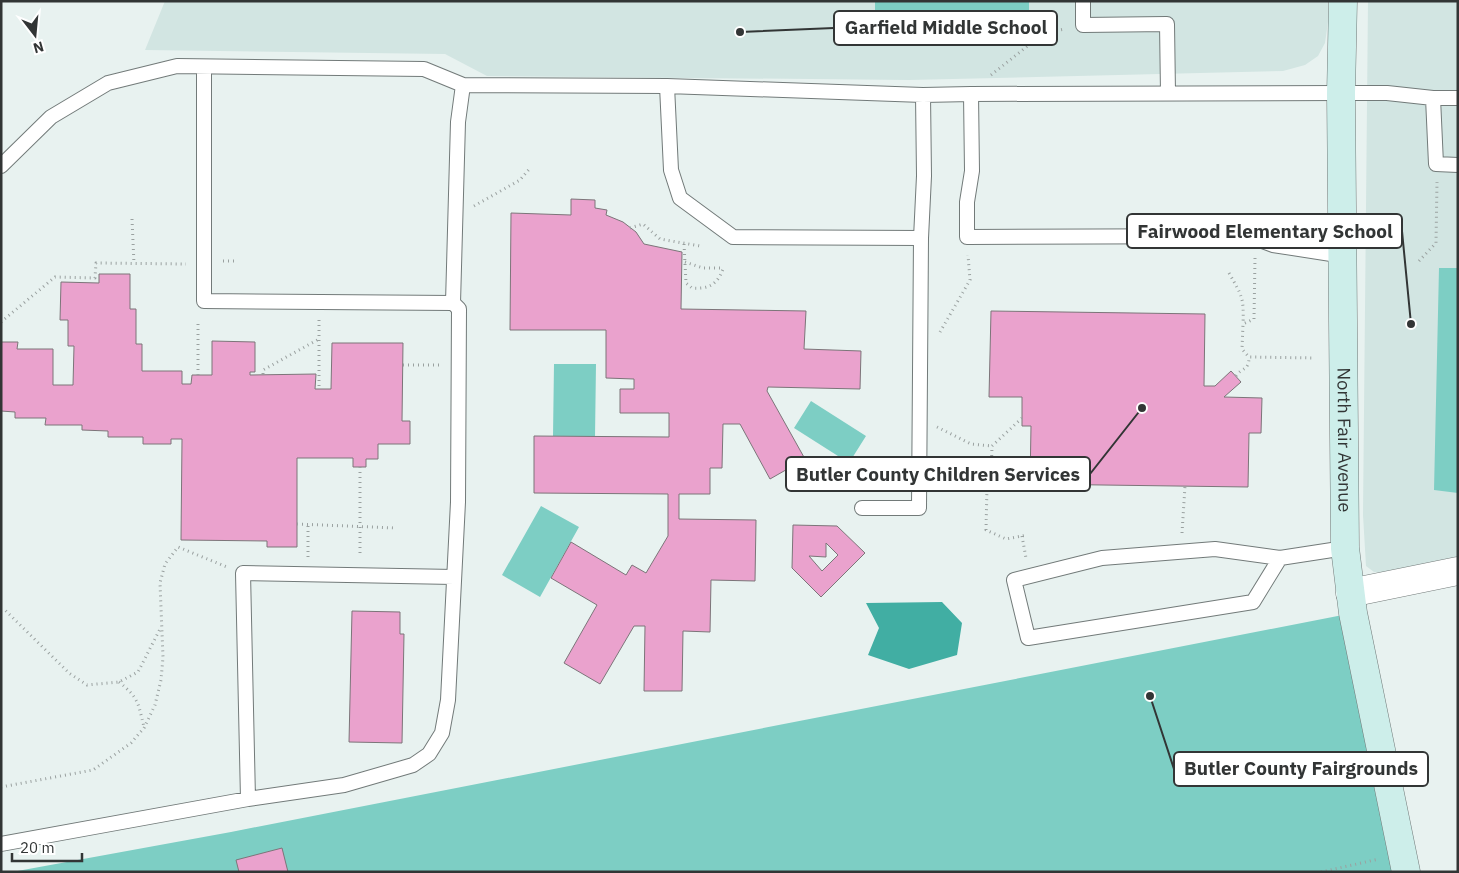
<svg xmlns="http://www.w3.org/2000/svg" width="1459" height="873" viewBox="0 0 1459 873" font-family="'IBM Plex Sans',sans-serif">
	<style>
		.built { fill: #d2e5e2 }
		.green { fill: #7dcec4 }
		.water { fill: #41aea3 }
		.building { fill: #eaa2cd; stroke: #7c7579; fill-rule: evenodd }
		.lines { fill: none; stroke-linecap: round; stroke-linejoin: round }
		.lane-casing { stroke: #727a79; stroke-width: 16 }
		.street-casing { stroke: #727a79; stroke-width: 29 }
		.secondary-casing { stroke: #727a79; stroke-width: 29 }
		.path { stroke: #9aa1a0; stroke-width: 3; stroke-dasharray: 1 4; stroke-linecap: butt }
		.lane { stroke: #fff; stroke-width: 14 }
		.street { stroke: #fff; stroke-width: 28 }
		.secondary { stroke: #cdeeea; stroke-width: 28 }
		.labels { text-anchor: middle; stroke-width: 4; stroke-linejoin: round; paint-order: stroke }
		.street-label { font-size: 18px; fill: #323535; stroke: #fff }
		.leader { fill: none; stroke: #323535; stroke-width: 2 }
		.callout-dot { fill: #323535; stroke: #fff; stroke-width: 2 }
		.callout { fill: #fff; stroke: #323535; stroke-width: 2 }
		.callout-label { font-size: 19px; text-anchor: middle; font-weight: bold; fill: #323535 }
	</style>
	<rect width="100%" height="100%" fill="#e8f2f0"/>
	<path class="built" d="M165 1H1328V22L1325 43 1318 56 1305 65 1283 71 909 80 487 76 445 54 145 50Z
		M1368 1H1458V561L1389 572H1374L1366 566 1363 515Z"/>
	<path class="green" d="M875 1H1029V39H875Z
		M1439 268H1458V493L1434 490Z
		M554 364H596L595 437 553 436Z
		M811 401 866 436 849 463 794 428Z
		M541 506 579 527 540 597 502 575Z
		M1353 613 1406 872H12L231 832Z"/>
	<path class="water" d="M942 602 962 623 957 655 909 669 868 655 879 628 866 603Z"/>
	<path class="building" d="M571 199 595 200V208L607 210 606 215 623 222 636 232 644 244 682 252 681 309 806 311 804 349 861 351 860 389 768 387 767 391 805 459 770 479 740 424H723L722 468H710V494H679V519L756 520 755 581 711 580 710 632 683 631 682 691H644L645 626H634L600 684 564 663 597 605 551 578 571 542 626 575 632 565 646 573 668 536V494L534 493V436L669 437V413H620V389H634V379L606 378V330H510L511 213 571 215Z
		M99 274H130V309H136V344H142V371H182V384H191L192 375H212V341L255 342V372H250V375L316 374 315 389H331L332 343H403L402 421H410V444H378V459H366V467H353V458H297V547H267V541L181 540 182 439H171V444H143V437H108V431L82 430V425H45L46 418H15V412L1 411V342H18L17 349H53V385H73L74 346H68V320H60L61 282 99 283Z
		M991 311 1205 314 1204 386H1215L1231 371 1241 382 1224 397 1262 398 1261 433H1249L1248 487 1030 484 1031 426H1022V397H989Z
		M793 525 837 526 865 553 821 597 792 568ZM826 543 838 555 822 571 809 556 826 557Z
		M352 611 400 612V634H404L402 743 349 742Z
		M282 848 288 872H239L236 860Z"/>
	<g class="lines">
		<g class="lane-casing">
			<path id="lane" d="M1083 1V25L1167 24 1168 93
				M204 68V301L453 303
				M667 86 671 170 680 198 733 237 921 238
				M971 94 972 171 967 202V237L1249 236 1273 245 1344 256
				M1433 98 1436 164 1458 165
				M1 166 51 117 108 83 177 66 424 69 463 85 667 86 923 95 971 94 1341 93H1387L1433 98H1458
				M862 508H919L921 238 924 176 923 95
				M1280 558 1253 602 1028 638 1014 580 1102 558 1215 549 1280 558 1345 548
				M248 799 243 573 454 577
				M1 844 248 799 344 785 413 765 429 754 442 733 448 700 458 502 459 309 453 303 458 122 463 85"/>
		</g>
		<g class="street-casing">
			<path id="street" d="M1350 593 1458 571"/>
		</g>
		<g class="secondary-casing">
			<g id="secondary">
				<path id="s1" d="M1343 1 1341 93 1345 548 1353 613 1406 872"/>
			</g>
		</g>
		<path class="path" d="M991 75 1044 33 1065 29
			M474 206 520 180 531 167
			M132 219 134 264
			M630 228 643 224 660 239 700 246
			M684 244 686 283 692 288C709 289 717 285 723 269
			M1255 258 1254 319 1243 324 1242 349 1249 357 1315 358
			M223 261H237
			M1419 261 1436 243 1437 182
			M685 262 703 268H720
			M1229 273C1242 296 1244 297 1243 324
			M319 320V389
			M1 322 55 277 95 278 96 263 186 264
			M940 332 970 280 968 255
			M403 365H440
			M263 374V370L319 339
			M198 375V320
			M1236 376C1242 367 1249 371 1249 357
			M1022 418 992 446 991 478 987 487 986 530 1006 539 1027 535
			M937 427 971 444 992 446
			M360 467V557
			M297 524 396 528
			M1182 533 1185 486
			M1022 536 1026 558
			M308 557V525
			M1 610H5L69 673 87 685 119 682 138 672 160 629
			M119 682C139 698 138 703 144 727
			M1 787 93 770 131 743 144 728 155 705 161 680 163 657 160 583 165 564 178 547 227 567
			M1321 872 1379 859"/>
		<use href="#lane" class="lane"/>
		<use href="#street" class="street"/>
		<use href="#secondary" class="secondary"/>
	</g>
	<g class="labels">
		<g class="street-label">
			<text dy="6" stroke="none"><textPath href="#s1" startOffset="439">North Fair Avenue</textPath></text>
		</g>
	</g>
	<path class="leader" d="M740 32L834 28M1411 324L1402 231M1142 408L1090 474M1150 696L1174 769"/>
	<g class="callout-dot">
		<circle cx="740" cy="32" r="5"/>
		<circle cx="1411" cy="324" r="5"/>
		<circle cx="1142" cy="408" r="5"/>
		<circle cx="1150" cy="696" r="5"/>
	</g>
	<g class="callout">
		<rect x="834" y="11" width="223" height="34" rx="5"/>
		<rect x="1127" y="214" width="275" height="34" rx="5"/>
		<rect x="786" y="457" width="304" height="34" rx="5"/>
		<rect x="1174" y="752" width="254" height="34" rx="5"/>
	</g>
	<g class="callout-label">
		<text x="946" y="34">Garfield Middle School</text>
		<text x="1265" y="238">Fairwood Elementary School</text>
		<text x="938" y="481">Butler County Children Services</text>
		<text x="1301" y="775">Butler County Fairgrounds</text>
	</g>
	<rect width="1459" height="873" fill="none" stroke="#323535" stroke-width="5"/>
	<g transform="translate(35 35) rotate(164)" stroke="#ffffff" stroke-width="4" paint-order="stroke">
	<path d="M0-4L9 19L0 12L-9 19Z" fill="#323535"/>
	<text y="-8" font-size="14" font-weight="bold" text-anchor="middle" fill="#323535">N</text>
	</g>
	<path d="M12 853v8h70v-8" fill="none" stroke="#323535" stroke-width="2.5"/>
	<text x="20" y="853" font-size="15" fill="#323535" stroke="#ffffff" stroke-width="4" paint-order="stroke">20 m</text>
</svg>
